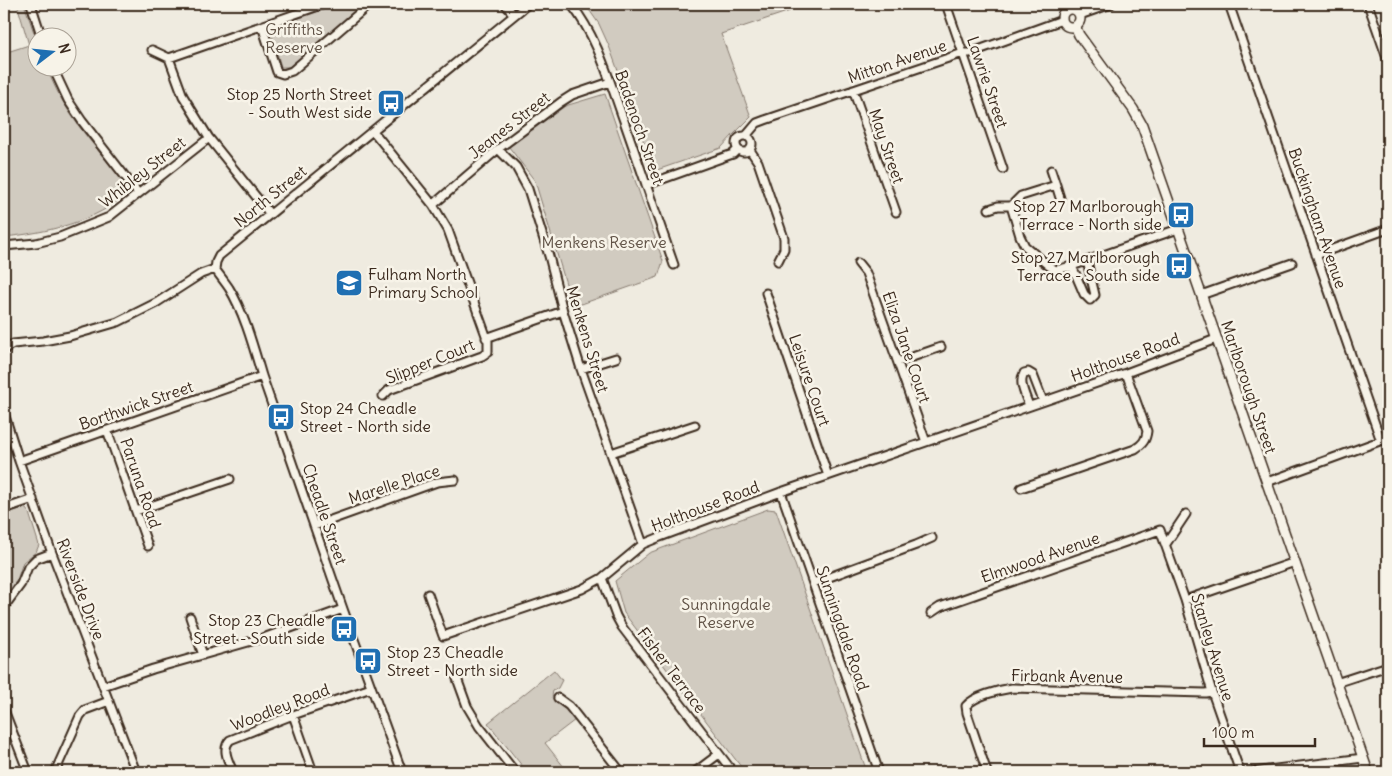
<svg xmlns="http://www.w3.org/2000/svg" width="1392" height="776" viewBox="0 0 1392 776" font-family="Delius,sans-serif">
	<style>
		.green { fill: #d1cbc0; stroke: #867a6f }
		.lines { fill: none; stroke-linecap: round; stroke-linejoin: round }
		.minor-casing { stroke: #3b2a1e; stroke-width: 11 }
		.tertiary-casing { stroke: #3b2a1e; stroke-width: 12 }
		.minor { stroke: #f7f3e8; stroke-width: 7 }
		.tertiary { stroke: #f7f3e8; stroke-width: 9 }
		.labels { text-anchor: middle; stroke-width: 5; stroke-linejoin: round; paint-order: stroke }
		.park-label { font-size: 16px; fill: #605246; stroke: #f7f3e8 }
		.street-label { font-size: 16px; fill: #3b2a1e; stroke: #f7f3e8 }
		.poi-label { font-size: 16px; fill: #3b2a1e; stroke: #f7f3e8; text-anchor: end }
	</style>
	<rect width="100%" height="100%" fill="#efebe0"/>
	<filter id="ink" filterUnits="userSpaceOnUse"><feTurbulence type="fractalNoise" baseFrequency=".02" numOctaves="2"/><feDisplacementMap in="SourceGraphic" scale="10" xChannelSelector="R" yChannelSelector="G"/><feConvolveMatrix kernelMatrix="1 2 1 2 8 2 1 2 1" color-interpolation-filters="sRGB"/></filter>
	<g filter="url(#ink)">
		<path class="green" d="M17 4H24L37 41 38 68H47C58 98 76 124 97 149 107 163 124 176 128 192 98 222 44 233 4 237V53L29 45Z
			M340 4H360L357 12 289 67H281L270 28Z
			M585 4H787L790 11 721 34 751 117 733 135 721 148 657 170 653 168 609 46 599 24Z
			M605 94 663 261 658 277 573 307 535 181 509 147 565 106Z
			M24 508 26 509 29 513 39 545 36 552 23 562 17 580 4 598V514Z
			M768 509 776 510 867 772H745L624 613 615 581 649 553Z
			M554 670 562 680 558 688 553 691C550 702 556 704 565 706L575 720 545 743 568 772H527L488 723Z"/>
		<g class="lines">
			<g class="minor-casing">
				<path id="minor" d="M31 4 42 38
					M505 4 514 15
					M571 4C598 38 609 80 624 121 641 169 657 217 674 265
					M946 4 1003 169
					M1229 4 1381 441
					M1368 4 1388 61
					M1080 15 1111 4
					M262 26 277 72 283 74 292 71 364 9 365 4
					M152 50 169 58
					M169 58 183 96 209 138 270 214
					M169 58 324 4
					M53 68 68 100 82 121 138 193
					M853 90 896 212
					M373 131 433 205 448 230 488 341V352L482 356 389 390 383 396
					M736 144a8 8 0 1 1 16 0a8 8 0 1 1-16 0Z
					M746 136 757 123 765 120 963 53H970L1062 20
					M498 149 516 167 528 189 549 256 563 311 581 369 643 544
					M750 150 758 162 784 238V249L778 261
					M1051 170 1056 185 1021 196 1011 206 1020 236 1025 246 1049 266 1056 270 1072 266 1178 229
					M646 185 727 156 733 154 737 150
					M1056 185 1060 198
					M433 205 498 149 561 102 572 95 610 82
					M989 209 998 206H1011
					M4 246 36 243 60 237 109 217 209 138
					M1316 255 1388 229
					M858 263 866 273 926 442
					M1072 266 1084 294 1090 300 1095 295 1087 261
					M215 269C220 276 225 282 229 288 244 312 254 349 262 376L343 609 402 772
					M215 269 216 262 219 256 528 4
					M766 293 828 476
					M1201 295 1292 263
					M486 338 563 311
					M4 351 7 347 13 344 43 341 70 336 118 322 156 303 201 274 215 269
					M898 362 941 347
					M581 369 616 358
					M1029 406C1026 396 1018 383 1024 373L1028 372 1033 375 1043 401
					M4 413 19 461 52 553 136 772
					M107 430 148 546
					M611 453 695 425
					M19 461 262 376
					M1267 482 1388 438
					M1021 488 1135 449C1143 444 1146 440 1147 431L1126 373
					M781 492 879 772
					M4 509 33 499
					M136 511 230 479
					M314 526 437 482 455 480
					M1166 544 1186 514
					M602 578 616 616 622 627 733 772
					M813 583 916 545 932 538
					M428 594 443 636 582 589 602 578 643 544 660 537 781 492 1126 373 1216 339
					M1185 600 1295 562
					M4 607 21 584 28 567 36 559 52 553
					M931 613 940 607 1160 530 1185 600 1212 692 1240 772
					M190 617 203 655
					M455 673 467 706 479 726 515 772
					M1336 683 1388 666
					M103 686 153 669 266 637 343 609
					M558 698 569 706 621 772
					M4 710 28 772
					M293 715 313 772
					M55 772 80 716 85 710 109 701
					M233 772C229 762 221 749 230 740L293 715 371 688
					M695 772 719 754
					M987 772 967 713 966 706C974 696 999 690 1012 688L1205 693 1212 692
					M1253 772 1363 758"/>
			</g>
			<g class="tertiary-casing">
				<path id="tertiary" d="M1062 18a9 9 0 1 1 18 0a9 9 0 1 1-18 0Z
					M1075 26 1079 35 1133 109 1142 125 1368 772"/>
			</g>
			<use href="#minor" class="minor"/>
			<use href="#tertiary" class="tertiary"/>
		</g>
	</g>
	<defs>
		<g id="bus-square" transform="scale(1.4375)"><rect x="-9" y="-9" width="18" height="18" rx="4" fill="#1f6fb2" stroke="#f7f3e8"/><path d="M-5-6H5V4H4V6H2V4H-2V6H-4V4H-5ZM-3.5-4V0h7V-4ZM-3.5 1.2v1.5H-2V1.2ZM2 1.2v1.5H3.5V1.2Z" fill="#fff"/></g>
		<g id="school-square" transform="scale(1.4375)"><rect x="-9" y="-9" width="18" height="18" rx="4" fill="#1f6fb2" stroke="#f7f3e8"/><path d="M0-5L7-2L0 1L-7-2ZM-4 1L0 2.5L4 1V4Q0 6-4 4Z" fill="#fff"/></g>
	</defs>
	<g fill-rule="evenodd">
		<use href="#bus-square" x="391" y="103"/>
		<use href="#bus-square" x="1181" y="215"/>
		<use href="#bus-square" x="1179" y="266"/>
		<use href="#school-square" x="349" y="283"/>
		<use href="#bus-square" x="281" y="417"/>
		<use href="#bus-square" x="344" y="629"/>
		<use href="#bus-square" x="368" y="661"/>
	</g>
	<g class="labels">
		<g class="park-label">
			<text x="294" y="35">Griffiths<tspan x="294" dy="18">Reserve</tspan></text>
			<text x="604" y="248">Menkens Reserve</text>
			<text x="726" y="610">Sunningdale<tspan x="726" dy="18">Reserve</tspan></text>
		</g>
		<g class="street-label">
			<text transform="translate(897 61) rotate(-19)" y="6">Mitton Avenue</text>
			<text transform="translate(988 82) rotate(71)" y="6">Lawrie Street</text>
			<text transform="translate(509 125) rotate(-38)" y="6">Jeanes Street</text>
			<text transform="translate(640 127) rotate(71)" y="6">Badenoch Street</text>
			<text transform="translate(887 146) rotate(71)" y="6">May Street</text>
			<text transform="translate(142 172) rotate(-38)" y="6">Whibley Street</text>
			<text transform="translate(270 196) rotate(-39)" y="6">North Street</text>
			<text transform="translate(1318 218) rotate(71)" y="6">Buckingham Avenue</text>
			<text transform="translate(588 339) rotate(73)" y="6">Menkens Street</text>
			<text transform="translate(907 347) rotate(71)" y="6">Eliza Jane Court</text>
			<text transform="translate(1125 357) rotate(-20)" y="6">Holthouse Road</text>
			<text transform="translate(430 361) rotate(-22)" y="6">Slipper Court</text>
			<text transform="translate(810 380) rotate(71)" y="6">Leisure Court</text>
			<text transform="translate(1249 387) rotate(71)" y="6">Marlborough Street</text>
			<text transform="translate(136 405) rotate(-19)" y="6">Borthwick Street</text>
			<text transform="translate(141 483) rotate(71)" y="6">Paruna Road</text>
			<text transform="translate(394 484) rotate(-18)" y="6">Marelle Place</text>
			<text transform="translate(705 506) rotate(-21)" y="6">Holthouse Road</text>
			<text transform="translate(325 514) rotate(71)" y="6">Cheadle Street</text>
			<text transform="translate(1040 557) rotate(-19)" y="6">Elmwood Avenue</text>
			<text transform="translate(81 589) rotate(69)" y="6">Riverside Drive</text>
			<text transform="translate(843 628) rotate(71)" y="6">Sunningdale Road</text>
			<text transform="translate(1213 647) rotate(73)" y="6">Stanley Avenue</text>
			<text transform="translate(672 670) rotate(53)" y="6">Fisher Terrace</text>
			<text transform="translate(1067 676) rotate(1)" y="6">Firbank Avenue</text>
			<text transform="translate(280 707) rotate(-21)" y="6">Woodley Road</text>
		</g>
		<g class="poi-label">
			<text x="372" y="100">Stop 25 North Street<tspan x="372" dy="18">- South West side</tspan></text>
			<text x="1162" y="212">Stop 27 Marlborough<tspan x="1162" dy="18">Terrace - North side</tspan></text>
			<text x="1160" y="263">Stop 27 Marlborough<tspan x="1160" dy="18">Terrace - South side</tspan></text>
			<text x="368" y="280" text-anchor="start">Fulham North<tspan x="368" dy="18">Primary School</tspan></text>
			<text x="300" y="414" text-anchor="start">Stop 24 Cheadle<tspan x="300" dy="18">Street - North side</tspan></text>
			<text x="325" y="626">Stop 23 Cheadle<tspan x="325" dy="18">Street - South side</tspan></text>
			<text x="387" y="658" text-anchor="start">Stop 23 Cheadle<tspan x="387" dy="18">Street - North side</tspan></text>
		</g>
	</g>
	<rect width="1392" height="776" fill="none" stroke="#f7f3e8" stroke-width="20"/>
	<rect x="10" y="10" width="1372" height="756" fill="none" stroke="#3b2a1e" stroke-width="2" filter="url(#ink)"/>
	<g transform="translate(52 52) rotate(74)"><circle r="24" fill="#f7f3e8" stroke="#aca397"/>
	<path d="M0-4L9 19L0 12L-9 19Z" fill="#1f6fb2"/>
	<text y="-8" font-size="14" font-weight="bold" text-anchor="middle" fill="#3b2a1e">N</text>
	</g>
	<path d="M1204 738v8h111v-8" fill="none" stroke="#3b2a1e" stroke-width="2.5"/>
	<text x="1212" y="738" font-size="15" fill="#3b2a1e" stroke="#f7f3e8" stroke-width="4" paint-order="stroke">100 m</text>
</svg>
